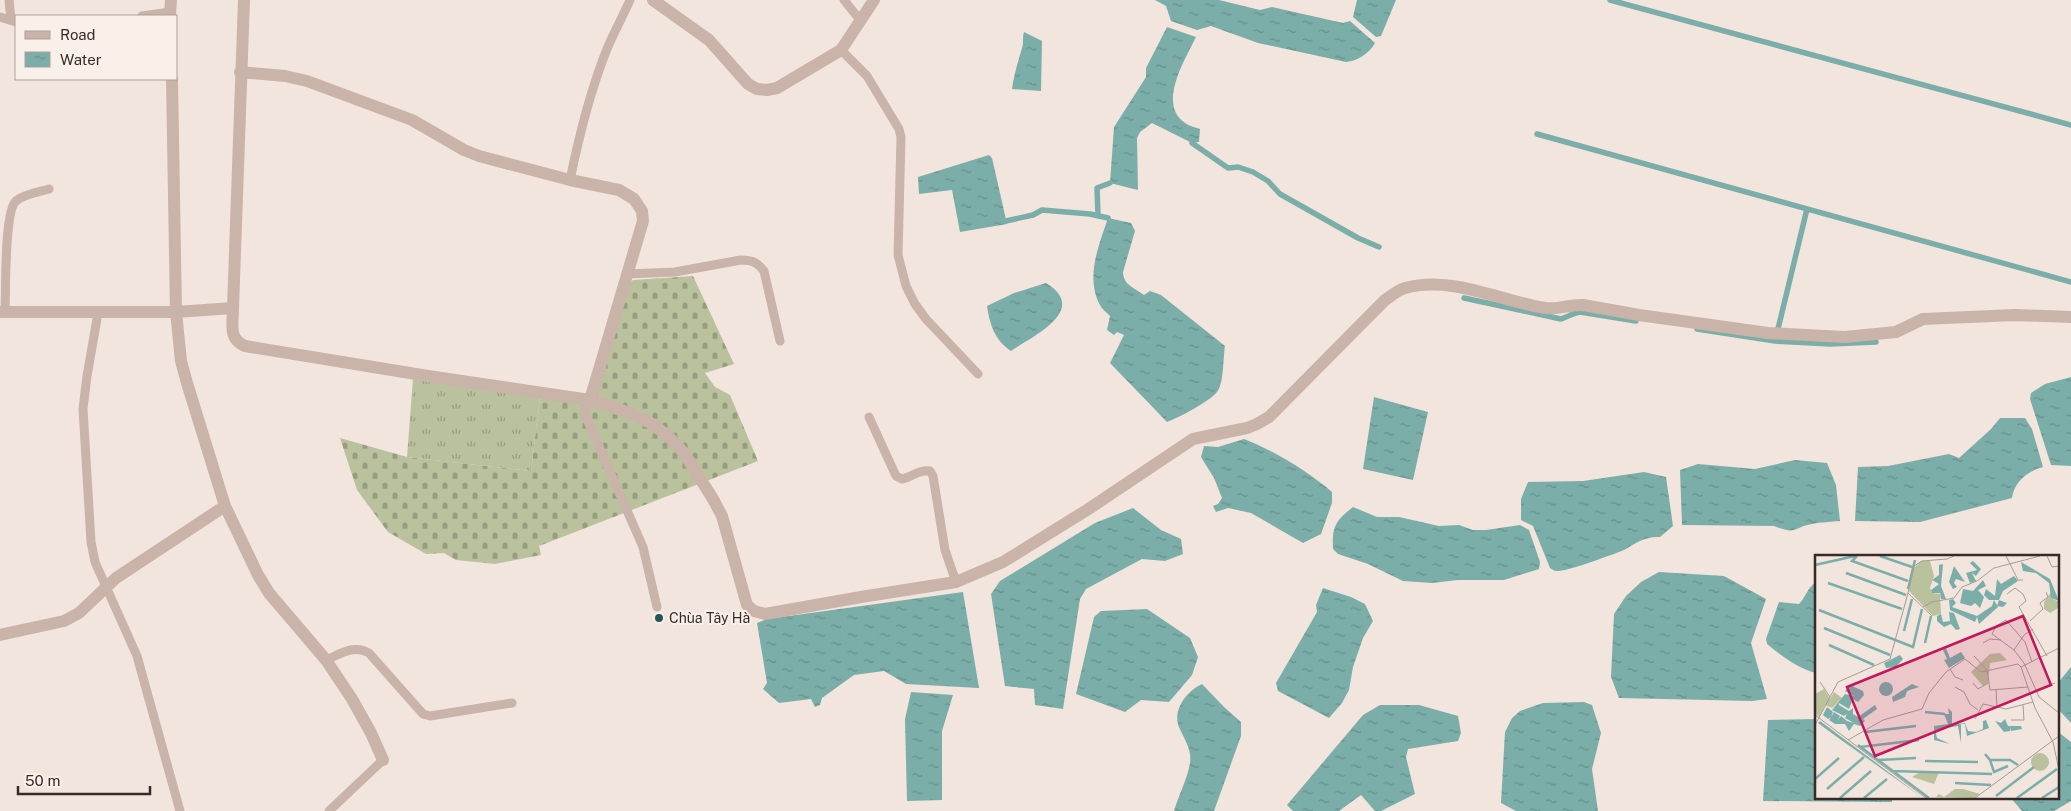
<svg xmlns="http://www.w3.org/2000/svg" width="2071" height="811" viewBox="0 0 2071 811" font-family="'Public Sans',sans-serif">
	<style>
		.grass { fill: url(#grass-tufts) }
		.cemetery { fill: url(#cemetery-stones) }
		.water { fill: url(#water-ripples) }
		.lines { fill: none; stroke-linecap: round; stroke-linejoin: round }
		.stream { stroke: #7caea9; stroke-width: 5.5 }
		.service { stroke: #cab3a9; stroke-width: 9 }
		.minor { stroke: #cab3a9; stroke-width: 12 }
		.poi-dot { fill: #1f5853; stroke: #f9f0e9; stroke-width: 2 }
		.labels { text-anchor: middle; stroke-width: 4; stroke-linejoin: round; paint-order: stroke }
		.poi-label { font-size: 14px; fill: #372b29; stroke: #f9f0e9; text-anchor: start }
		.inset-river { fill: none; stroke: #7caea9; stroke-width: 2.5 }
		.inset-road { fill: none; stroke: #a79b95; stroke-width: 1 }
		.view { fill: #c2185b; fill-opacity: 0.15; stroke: #c2185b; stroke-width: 2.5 }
		.inset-edge { fill: none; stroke: #372b29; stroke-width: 2.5 }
	</style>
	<defs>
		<pattern id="grass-tufts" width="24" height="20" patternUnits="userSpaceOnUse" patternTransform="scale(1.25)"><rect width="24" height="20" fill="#bac19d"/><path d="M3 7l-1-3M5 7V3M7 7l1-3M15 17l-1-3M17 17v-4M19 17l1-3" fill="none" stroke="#989d80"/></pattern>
		<pattern id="cemetery-stones" width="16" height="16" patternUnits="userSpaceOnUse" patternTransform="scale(1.25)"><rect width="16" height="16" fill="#bac19d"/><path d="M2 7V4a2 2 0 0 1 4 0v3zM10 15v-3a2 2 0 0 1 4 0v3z" fill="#989d80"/></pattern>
		<pattern id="water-ripples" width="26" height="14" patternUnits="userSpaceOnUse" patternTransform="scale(1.25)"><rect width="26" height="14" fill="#7caea9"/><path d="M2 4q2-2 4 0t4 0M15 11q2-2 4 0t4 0" fill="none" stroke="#668e8a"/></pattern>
	</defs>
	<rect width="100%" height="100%" fill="#f2e5dd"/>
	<path class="grass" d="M413 379 540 397 531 471 407 457Z"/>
	<path class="cemetery" d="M693 276 734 364 705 373 715 387 730 395 758 461 539 546 541 555 495 564 456 560 444 553 426 554 388 532 357 490 340 438 407 457 531 471 540 397 583 403 628 284 633 280Z"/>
	<path class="water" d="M1155 0H1219L1260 10 1272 7 1343 23 1350 21 1375 43C1369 54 1357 61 1346 62L1258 43 1211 26 1197 30 1171 21 1166 6Z
		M1357 0H1396L1381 36 1376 37 1353 17Z
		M1167 27 1196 37C1185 60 1157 104 1185 123 1189 126 1195 127 1200 129L1199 142 1192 143 1152 123 1140 132 1137 138 1138 190 1110 183 1114 127 1146 77V68Z
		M1024 32 1042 41 1041 91 1012 89C1014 74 1018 62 1022 48 1024 43 1022 38 1024 32Z
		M989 155 992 158 1007 224 960 232 952 190 919 194 918 177Z
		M1108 218 1131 223 1135 231 1123 272C1123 285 1135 288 1144 295L1150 291 1161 295 1225 346C1223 357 1224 384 1217 392 1209 402 1178 418 1167 422L1110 363 1124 335 1117 332 1114 335 1107 330 1110 316C1107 313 1102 309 1100 305 1085 277 1099 245 1108 218Z
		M1046 283C1090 310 1033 336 1011 351 995 340 990 326 987 306L1014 293Z
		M2071 377V466L2051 465 2030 399 2031 393 2045 384Z
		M1374 397 1428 412 1413 480 1363 469Z
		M2000 418H2025L2032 429 2043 467C2028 471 2014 482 2012 498L1920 522 1855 521 1858 467 1888 466 1949 454 1959 458 1991 429Z
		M1244 439C1273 450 1309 472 1332 492V503L1321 534 1303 543 1251 513 1228 508 1216 512 1213 506 1218 504 1222 498 1214 478 1201 457 1204 446 1218 447Z
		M1795 460 1827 463 1836 485 1840 521C1831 522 1821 522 1812 524 1791 528 1798 535 1774 526L1682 525 1680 470 1698 464 1755 469Z
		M1644 472 1666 477 1673 526 1660 537C1645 536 1636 543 1624 550 1614 554 1566 572 1557 571 1554 571 1552 569 1550 568L1533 526 1521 520V499L1528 482 1583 481Z
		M1353 507 1377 517H1399L1439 526 1459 525 1473 530H1486L1520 525 1529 530 1540 562 1539 569 1504 580H1458L1432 583 1403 581 1368 564 1338 554 1333 549C1332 527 1335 521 1353 507Z
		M1133 508 1161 530 1181 539 1183 554 1165 561 1142 559 1086 589 1080 599 1063 709 1035 705 1034 689 1005 686 991 594 1000 581 1095 523Z
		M1659 572 1724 576 1766 599 1751 643 1767 699 1752 701 1619 698 1611 677 1614 614 1626 596 1641 582Z
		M1816 582V673C1797 668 1782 656 1767 644L1766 639 1779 602 1799 604C1806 597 1807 588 1816 582Z
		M1323 588 1351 597 1365 604 1373 621 1363 638 1353 667 1349 690 1342 703 1329 718 1278 691 1276 683 1317 612 1316 605Z
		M963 592 979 688 906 684 884 671 854 675 822 698 820 705 815 707 811 699 779 703 763 689 767 683 757 623 767 619Z
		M1147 609 1190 638 1198 657 1192 675 1169 702 1141 700 1125 712 1076 694 1094 617 1101 611Z
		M2071 667V723L2057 708V684Z
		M1202 684 1224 707 1241 722V736L1214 811H1174C1178 797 1188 777 1190 763 1192 749 1184 739 1179 727 1172 710 1187 691 1202 684Z
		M911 692 953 695 942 731V800L907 801 905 719Z
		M1584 702 1592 705 1601 733 1592 769 1598 811H1516L1501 803 1505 732 1512 718 1520 711 1543 703Z
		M1380 705H1419L1458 716 1461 733 1458 741 1408 749 1406 757 1415 794 1381 811H1375L1361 795 1339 811H1293L1287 805 1363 715Z
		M1816 719V797H1892V802L1763 801 1768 720Z
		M2057 731 2071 742V801L2054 811H2022L2010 797H2057Z"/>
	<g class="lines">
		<path class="stream" d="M1610 0 2071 125
			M1537 134 2071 282
			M1192 143 1228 168 1238 167 1253 172 1268 181 1280 194 1358 238 1379 247
			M1098 216 1097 188 1110 183
			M1006 221 1033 215 1042 210 1090 214 1108 218
			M1464 298 1561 319C1568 317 1572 313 1580 312L1636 321
			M1697 329 1775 341 1830 344 1876 342
			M1777 333 1807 209"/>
		<path class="service" d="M9 0 11 20
			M844 0 860 20
			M142 16 170 12
			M0 17 16 22
			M841 50 867 76 899 129 901 137 898 255 906 286 915 304 926 319 978 374
			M570 180C579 136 590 91 607 49 614 32 623 16 630 0
			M626 274 675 272 741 260C752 260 757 262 764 271L780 341
			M5 312C6 293 4 211 16 201 24 194 39 192 49 189
			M98 313 87 376 83 409 91 542 95 562 137 656 180 811
			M590 400 585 411 586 417 643 547 657 607
			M869 417 896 476 902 479C912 477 920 469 930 471L933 476 945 550 956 582
			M326 660C340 654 354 644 369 653L423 714 430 716 512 703
			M329 811 383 760"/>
		<path class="minor" d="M653 0 709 40 748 84 757 89 767 90 777 88 841 50 874 0
			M170 16 171 0
			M240 72 285 76 307 81 412 120 464 150 479 156 570 180 619 190 634 199 642 211 643 221 590 400
			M172 79 176 312 181 361 187 383 225 506 258 575 269 593 326 660 352 699 371 733 383 760
			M233 308C233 324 228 339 245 346L428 376 590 400 630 413 649 422 667 435 684 453 713 499 722 516 747 605 754 611 765 614 861 597 956 582 1003 562 1087 510 1193 439 1247 428 1257 424 1269 417 1385 300C1391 296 1398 290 1405 288 1451 275 1500 301 1545 308 1558 310 1570 304 1583 305L1639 315 1768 333 1845 337 1896 332 1923 319 2015 315 2071 317
			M0 312H176L233 308 244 0
			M0 635 64 621 79 613 116 578 225 506"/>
	</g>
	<circle class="poi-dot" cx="659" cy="618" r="5"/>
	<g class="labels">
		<g class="poi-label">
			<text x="669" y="623">Chùa Tây Hà</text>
		</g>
	</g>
	<g transform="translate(1815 555)">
		<rect width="244" height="244" fill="#f2e5dd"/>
		<path d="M237 36 236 43 244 47 243 53 235 58 229 54V47Z" fill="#bac19d"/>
		<path d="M106 6H115L119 21 115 33 117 38 125 39 126 59 118 61 94 36 98 14ZM185 98 192 105 175 108 173 128 168 131 156 117 175 99ZM9 134 15 144 19 137 27 143 17 153 10 150 4 162 0 158V139ZM216 207a9 9 0 1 1 18 0a9 9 0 1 1-18 0ZM105 217H124L119 229 97 222ZM140 234H148L165 239 159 243 121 242 124 239 129 242Z" fill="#bac19d"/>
		<path d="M158 6 166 14 161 21 157 18 161 26 155 28 151 18 162 15 155 8ZM206 7 235 24 244 46 236 43 234 28 221 18 208 16ZM128 9 126 31 131 44H126L125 38H117L116 35 124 29 117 25 124 20V10ZM139 11 150 27 141 24 139 28 142 32 138 34 134 27ZM199 21 203 26 188 36 184 45 192 48 188 52 182 51 184 45H174L169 40 171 34 180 41 182 24 186 29ZM168 25 171 31 163 35 169 42 165 53 160 48 156 51 145 48 148 34 158 36ZM138 44 141 48 137 52 162 61 177 51 179 45 183 52 164 69 162 62 160 67 135 55 134 45ZM134 57 139 58 145 74 141 75 136 69 129 72 122 66V61L126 59 128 67 135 66ZM131 93 135 103 146 97 150 103 134 113 129 105 132 104 128 95ZM85 100 88 104 81 112 71 113 69 108ZM64 134a7 7 0 1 1 14 0a7 7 0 1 1-14 0ZM97 129 104 132 92 136 90 142 78 147 77 142ZM35 130 48 136 49 140 43 147 38 144 34 154 24 148V150L34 156 38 153V159L43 162 60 150 62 154 48 164 50 166 45 171 39 169 34 176 30 169H20L14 165 16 162 13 164 8 160 12 152 18 157 16 162 19 157 25 161 23 165 26 161 32 166 39 168 30 163 32 159 29 161 17 155 30 139 39 141 30 136ZM133 153 137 157V170L150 168 153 176 161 177 168 174V166L171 165 174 173 152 181 150 169H146V188L143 171 120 175 122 183 135 189 119 185V171L133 169 129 159H134ZM190 164 193 171H206L207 174 196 176 195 172V176L189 177 180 166 186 168ZM5 166 48 198 108 243 22 182 3 168Z" fill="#7caea9"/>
		<path class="inset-river" d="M42 1 37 6 93 26M65 1 97 12M0 10 40 1M31 18 91 40M13 28 87 54M93 34 100 5M4 55 98 92 107 54M9 73 75 100M89 76 97 44M110 88 116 61M14 90 59 110M110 157 130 159M50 177 101 171M43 190 114 243M45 192 104 185M170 199 175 205H195L203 210M64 205 101 203M175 205 179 217 193 211M110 206 163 207M77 216 177 219M0 224 24 203M140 228 176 230M12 234 49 202M181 241 219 212M25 243 56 216M49 243 72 224M202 243 242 214M227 243 244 232"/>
		<path class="inset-road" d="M191 1 203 25H208M232 1 237 12 244 11M93 38 99 11 107 6 132 4 139 1M192 39 200 33 208 39 211 46 204 52 232 101M108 52 117 47 139 43 147 32 162 26 179 13 225 1M215 66 228 54 225 48 233 42 231 37M168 88 175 84 186 85M244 93 206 112 220 153 238 187 244 215M199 95 209 80 218 74M159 101 172 115 175 135 213 132M217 107 210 87 191 65 181 71 177 79 199 95 209 108 224 142 244 158M135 114 140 122 148 125M5 127 15 142M158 128 163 134 173 128M140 132 149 137 155 149 163 155M181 134 182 153M221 135 240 128M0 160 111 243M160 164 168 149 191 154 218 147M196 165H209L208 150M0 170 23 127 75 104 93 38 117 61M33 185 68 165 107 154 114 138 131 117 150 104 166 117 203 109 206 112M160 243 244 181"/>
		<path class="view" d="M208 61 236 130 60 201 32 132Z"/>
		<rect width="244" height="244" class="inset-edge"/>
	</g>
	<rect x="15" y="15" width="162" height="65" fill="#f9f0e9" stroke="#aba19c"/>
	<rect x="25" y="31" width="25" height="8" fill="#cab3a9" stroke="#aba19c"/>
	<text x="60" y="40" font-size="15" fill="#372b29">Road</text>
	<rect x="25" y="52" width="25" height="15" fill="url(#water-ripples)" stroke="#aba19c"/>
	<text x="60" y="65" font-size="15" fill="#372b29">Water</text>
	<path d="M18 786v8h132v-8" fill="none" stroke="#372b29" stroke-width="2.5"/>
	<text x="25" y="786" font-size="15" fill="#372b29" stroke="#f9f0e9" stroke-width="4" paint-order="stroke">50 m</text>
</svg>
